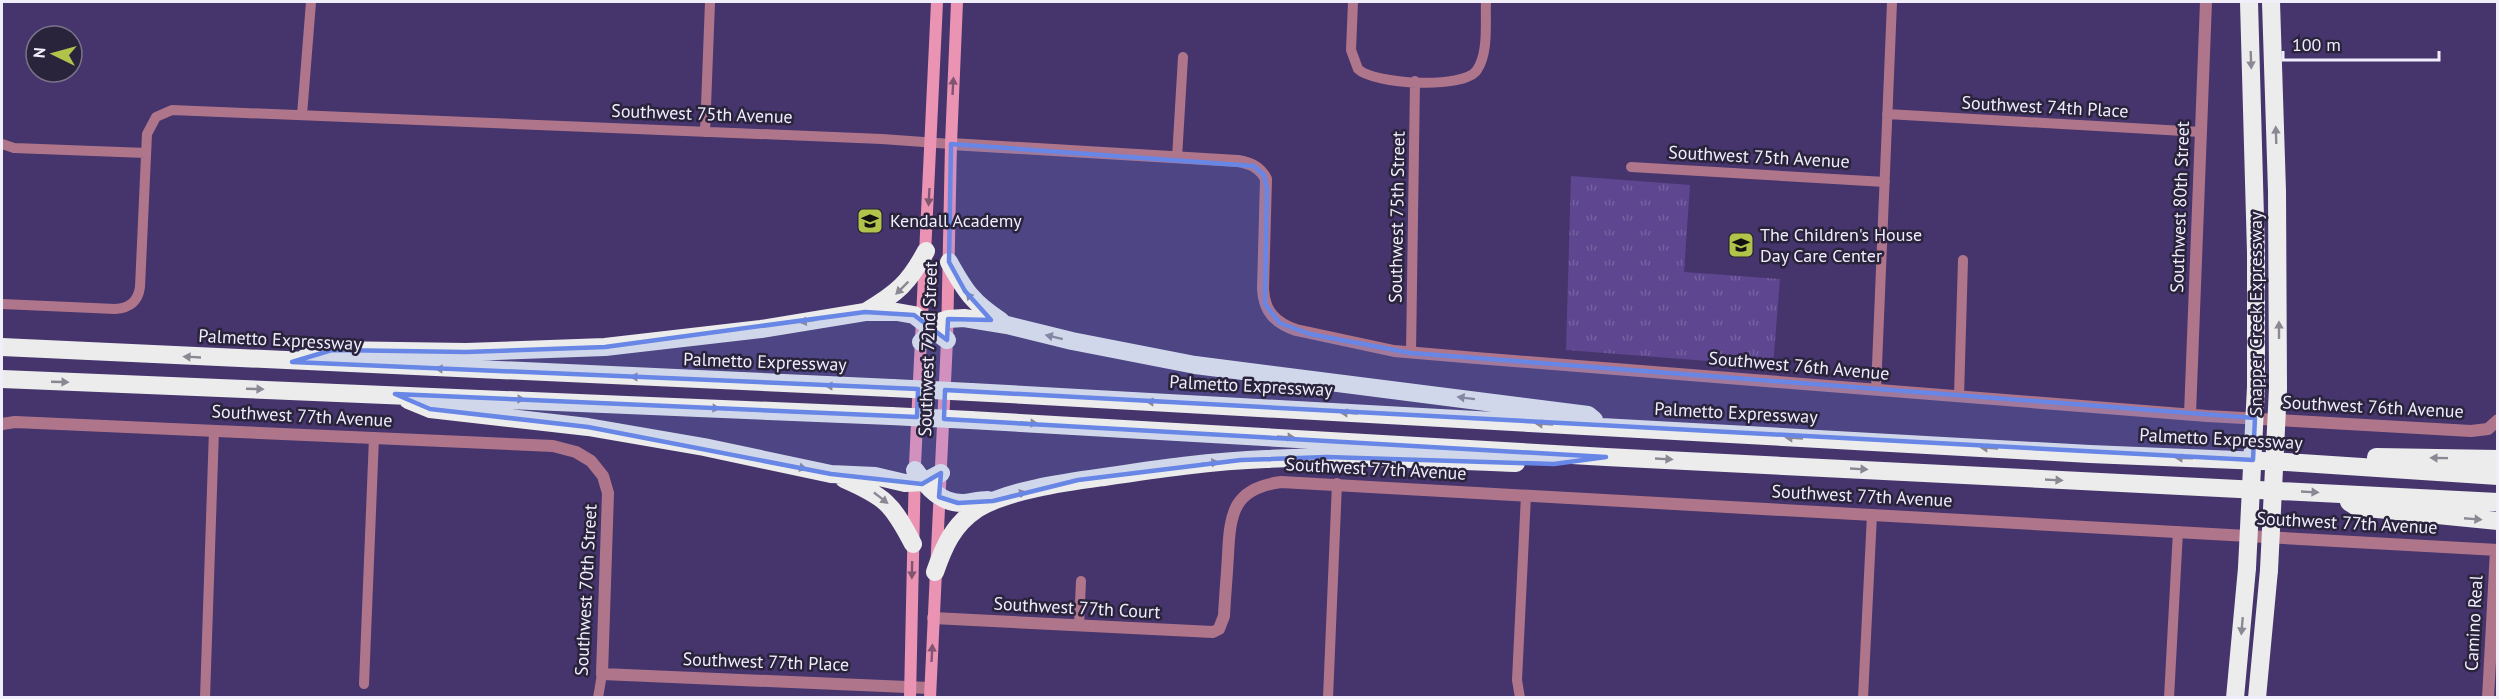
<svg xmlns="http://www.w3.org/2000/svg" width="2499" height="699" viewBox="0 0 2499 699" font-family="'PT Sans',sans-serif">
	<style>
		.park { fill: url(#park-tufts) }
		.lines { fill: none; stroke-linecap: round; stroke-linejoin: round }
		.minor { stroke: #af768b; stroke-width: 10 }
		.tertiary { stroke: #af768b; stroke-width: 12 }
		.secondary { stroke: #eb93b3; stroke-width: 12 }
		.motorway { stroke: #ececec; stroke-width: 18 }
		.motorway-bridge { stroke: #ececec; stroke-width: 18 }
		.oneway { fill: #8b8894 }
		.oneway2 { fill: #815572 }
		.marked { fill: #6786e5; fill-opacity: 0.2; stroke: #6786e5; stroke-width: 4.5; stroke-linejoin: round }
		.labels { text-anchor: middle; stroke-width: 5; stroke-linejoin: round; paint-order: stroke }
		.street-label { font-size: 18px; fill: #f1eefc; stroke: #2a233c }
		.poi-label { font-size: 18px; fill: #f1eefc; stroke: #2a233c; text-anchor: start }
	</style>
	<defs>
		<pattern id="park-tufts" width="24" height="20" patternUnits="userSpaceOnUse" patternTransform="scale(1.5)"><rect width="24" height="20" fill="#5e4691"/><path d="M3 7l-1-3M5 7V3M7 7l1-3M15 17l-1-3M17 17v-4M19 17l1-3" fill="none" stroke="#7661a1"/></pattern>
	</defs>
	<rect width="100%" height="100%" fill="#46356c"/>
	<path class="park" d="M1571 176 1690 185 1684 272 1780 279 1773 366 1566 350Z"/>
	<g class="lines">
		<path class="minor" d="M1353 2 1351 50 1358 69C1373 84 1464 90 1477 70 1489 52 1485 22 1486 2
			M1887 114 2201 132
			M302 115 311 2
			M705 132 710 2
			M2 144 14 148 146 153
			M1177 158 1183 57
			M1631 167 1885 182
			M2 304 115 309C129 308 138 302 140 287L147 134 156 117 172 110 882 139 951 144
			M1411 353 1415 81
			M1876 390 1892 2
			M1959 396 1963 260
			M1079 626 1081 581
			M364 684 374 437
			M205 698 214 430
			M598 698 602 674
			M1328 698 1337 483
			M1520 698 1517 680 1526 495
			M1863 698 1872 514
			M2169 698 2178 531"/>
		<path class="tertiary" d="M951 144 1238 161C1250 163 1260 167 1266 179L1263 289C1264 311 1275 323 1296 330L1394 351 1476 358 2207 416 2471 431 2488 429 2498 420
			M2190 414 2206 2
			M2 424 15 422 553 446 576 452 591 461 603 476 608 493 602 674 930 688
			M933 618 1213 632 1219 629 1224 616C1225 595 1227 575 1228 555 1230 512 1234 488 1281 482L2498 550
			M2488 698 2496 550"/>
		<path class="secondary" d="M910 698 915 465 937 2
			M930 698 947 340 951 144 957 2"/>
		<path class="motorway" d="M2249 2 2256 253V387
			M2271 2 2277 191 2278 388
			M949 262C965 291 973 303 1001 321
			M867 311C897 293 909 283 926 251
			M921 342 939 322 948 319 964 318 1007 325 1072 341 1195 365 1588 415 1594 420
			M2 347 892 388
			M305 358 332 350 466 352 605 347 761 329 865 312H897L914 315 947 340
			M2 379 891 416
			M971 392 2090 454 2286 462 2498 476
			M408 400 430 409 588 427 704 447 831 474 875 476 905 483 924 482 941 473
			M970 420 1606 457 2498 502
			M2376 457 2498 459
			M915 470C927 487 941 504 964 503 972 502 980 500 988 500
			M844 479C885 497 892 503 913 544
			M2349 502 2357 507 2498 521
			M935 572C944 546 953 525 977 509 1007 490 1068 482 1104 477 1157 469 1212 461 1266 459 1349 455 1433 460 1516 463
			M2235 698 2247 568
			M2257 698 2269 570"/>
		<path class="motorway-bridge" d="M892 388 971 392
			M891 416 970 420
			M2247 568 2256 387
			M2269 570 2278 388"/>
	</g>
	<defs><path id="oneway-solid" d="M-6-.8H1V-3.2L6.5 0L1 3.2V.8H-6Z" transform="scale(1.5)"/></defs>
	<g class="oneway">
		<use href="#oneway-solid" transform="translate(2251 60) rotate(88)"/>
		<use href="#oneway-solid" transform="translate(2276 135) rotate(-92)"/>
		<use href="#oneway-solid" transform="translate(902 288) rotate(135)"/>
		<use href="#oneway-solid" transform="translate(972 299) rotate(-133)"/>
		<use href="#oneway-solid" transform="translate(808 321) rotate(171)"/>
		<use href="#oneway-solid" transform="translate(2279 330) rotate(-90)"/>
		<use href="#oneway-solid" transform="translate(1054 337) rotate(-166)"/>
		<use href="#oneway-solid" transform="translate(192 357) rotate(-177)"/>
		<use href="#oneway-solid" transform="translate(444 369) rotate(-177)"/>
		<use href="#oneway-solid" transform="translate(639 377) rotate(-178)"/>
		<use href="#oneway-solid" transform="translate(60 382) rotate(2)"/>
		<use href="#oneway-solid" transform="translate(834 386) rotate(-178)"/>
		<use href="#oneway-solid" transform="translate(255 389) rotate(2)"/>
		<use href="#oneway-solid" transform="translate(1466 398) rotate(-173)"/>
		<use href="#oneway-solid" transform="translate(516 399) rotate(2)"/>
		<use href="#oneway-solid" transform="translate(1155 402) rotate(-177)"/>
		<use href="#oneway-solid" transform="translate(711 408) rotate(3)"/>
		<use href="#oneway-solid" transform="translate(1349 413) rotate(-177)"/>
		<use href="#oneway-solid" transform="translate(1029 423) rotate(3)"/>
		<use href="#oneway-solid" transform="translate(1544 424) rotate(-177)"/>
		<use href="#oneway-solid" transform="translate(1286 437) rotate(3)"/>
		<use href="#oneway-solid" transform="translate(1794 438) rotate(-177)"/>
		<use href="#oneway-solid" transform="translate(1989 448) rotate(-177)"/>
		<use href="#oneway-solid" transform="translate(2184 458) rotate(-178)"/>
		<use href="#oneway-solid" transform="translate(2439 458) rotate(-179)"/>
		<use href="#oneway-solid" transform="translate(1664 459) rotate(3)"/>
		<use href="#oneway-solid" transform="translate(1210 463) rotate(-6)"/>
		<use href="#oneway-solid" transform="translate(798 467) rotate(12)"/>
		<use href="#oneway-solid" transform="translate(1859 469) rotate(3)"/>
		<use href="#oneway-solid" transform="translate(2054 480) rotate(3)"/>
		<use href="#oneway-solid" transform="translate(2310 492) rotate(3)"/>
		<use href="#oneway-solid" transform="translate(1018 494) rotate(-14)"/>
		<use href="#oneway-solid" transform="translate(881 498) rotate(38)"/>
		<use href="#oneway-solid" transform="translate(2473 519) rotate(5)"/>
		<use href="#oneway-solid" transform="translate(2242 626) rotate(95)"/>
	</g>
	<g class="oneway2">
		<use href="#oneway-solid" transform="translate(953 86) rotate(-87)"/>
		<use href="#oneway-solid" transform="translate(929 197) rotate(93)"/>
		<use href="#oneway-solid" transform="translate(912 570) rotate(91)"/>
		<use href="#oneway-solid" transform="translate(932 653) rotate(-87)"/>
	</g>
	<path class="marked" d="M951 144 1254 166 1264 175 1267 189 1265 304 1280 323 1310 334 1411 353 2255 418 2253 460 945 390 944 419 1606 457 1554 464 1327 457 1241 460 1078 480 993 501 958 503 939 497 941 473 922 484 831 474 588 427 430 409 395 394 917 417 918 389 292 362 332 350 466 352 605 347 865 312 914 315 947 340 948 319 991 320 965 291 949 262Z"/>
	<defs>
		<g id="school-square" transform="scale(1.35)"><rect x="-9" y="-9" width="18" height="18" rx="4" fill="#b2c34b" stroke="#2a233c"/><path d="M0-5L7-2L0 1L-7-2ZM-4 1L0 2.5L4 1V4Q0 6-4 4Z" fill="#111"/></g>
	</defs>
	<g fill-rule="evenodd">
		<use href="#school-square" x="870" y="221"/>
		<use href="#school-square" x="1741" y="245"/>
	</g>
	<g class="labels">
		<g class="street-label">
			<text transform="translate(2045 107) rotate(3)" y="6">Southwest 74th Place</text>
			<text transform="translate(702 114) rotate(2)" y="6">Southwest 75th Avenue</text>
			<text transform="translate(1759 157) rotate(3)" y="6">Southwest 75th Avenue</text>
			<text transform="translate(2180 207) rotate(-88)" y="6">Southwest 80th Street</text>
			<text transform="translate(1397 217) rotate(-89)" y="6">Southwest 75th Street</text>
			<text transform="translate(2256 314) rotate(-90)" y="6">Snapper Creek Expressway</text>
			<text transform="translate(280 340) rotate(3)" y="6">Palmetto Expressway</text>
			<text transform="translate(928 349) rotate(-88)" y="6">Southwest 72nd Street</text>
			<text transform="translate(765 362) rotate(2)" y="6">Palmetto Expressway</text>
			<text transform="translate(1799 366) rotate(5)" y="6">Southwest 76th Avenue</text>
			<text transform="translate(1251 386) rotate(3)" y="6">Palmetto Expressway</text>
			<text transform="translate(2373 407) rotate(3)" y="6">Southwest 76th Avenue</text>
			<text transform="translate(1736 413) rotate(3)" y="6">Palmetto Expressway</text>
			<text transform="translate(302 416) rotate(3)" y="6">Southwest 77th Avenue</text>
			<text transform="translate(2221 439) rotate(3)" y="6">Palmetto Expressway</text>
			<text transform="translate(1376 469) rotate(3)" y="6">Southwest 77th Avenue</text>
			<text transform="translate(1862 496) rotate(3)" y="6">Southwest 77th Avenue</text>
			<text transform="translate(2347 523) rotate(3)" y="6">Southwest 77th Avenue</text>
			<text transform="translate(586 590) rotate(-87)" y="6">Southwest 70th Street</text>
			<text transform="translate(1077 608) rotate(3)" y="6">Southwest 77th Court</text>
			<text transform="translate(2474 623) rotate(-87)" y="6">Camino Real</text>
			<text transform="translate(766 662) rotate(2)" y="6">Southwest 77th Place</text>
		</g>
		<g class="poi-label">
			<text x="890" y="227">Kendall Academy</text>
			<text x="1760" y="241">The Children's House<tspan x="1760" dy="21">Day Care Center</tspan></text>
		</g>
	</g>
	<rect width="2499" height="699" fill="none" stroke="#f1eefc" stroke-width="6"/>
	<g transform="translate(54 54) rotate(275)"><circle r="28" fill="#2a233c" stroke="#7a7489" stroke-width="1.5"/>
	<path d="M0-4.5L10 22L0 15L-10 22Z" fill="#b2c34b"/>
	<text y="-9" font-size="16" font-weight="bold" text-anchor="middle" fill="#f1eefc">N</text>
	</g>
	<path d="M2283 51v9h156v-9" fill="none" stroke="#f1eefc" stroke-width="3"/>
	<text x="2292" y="51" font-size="18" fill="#f1eefc" stroke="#2a233c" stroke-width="4.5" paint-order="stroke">100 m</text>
</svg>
